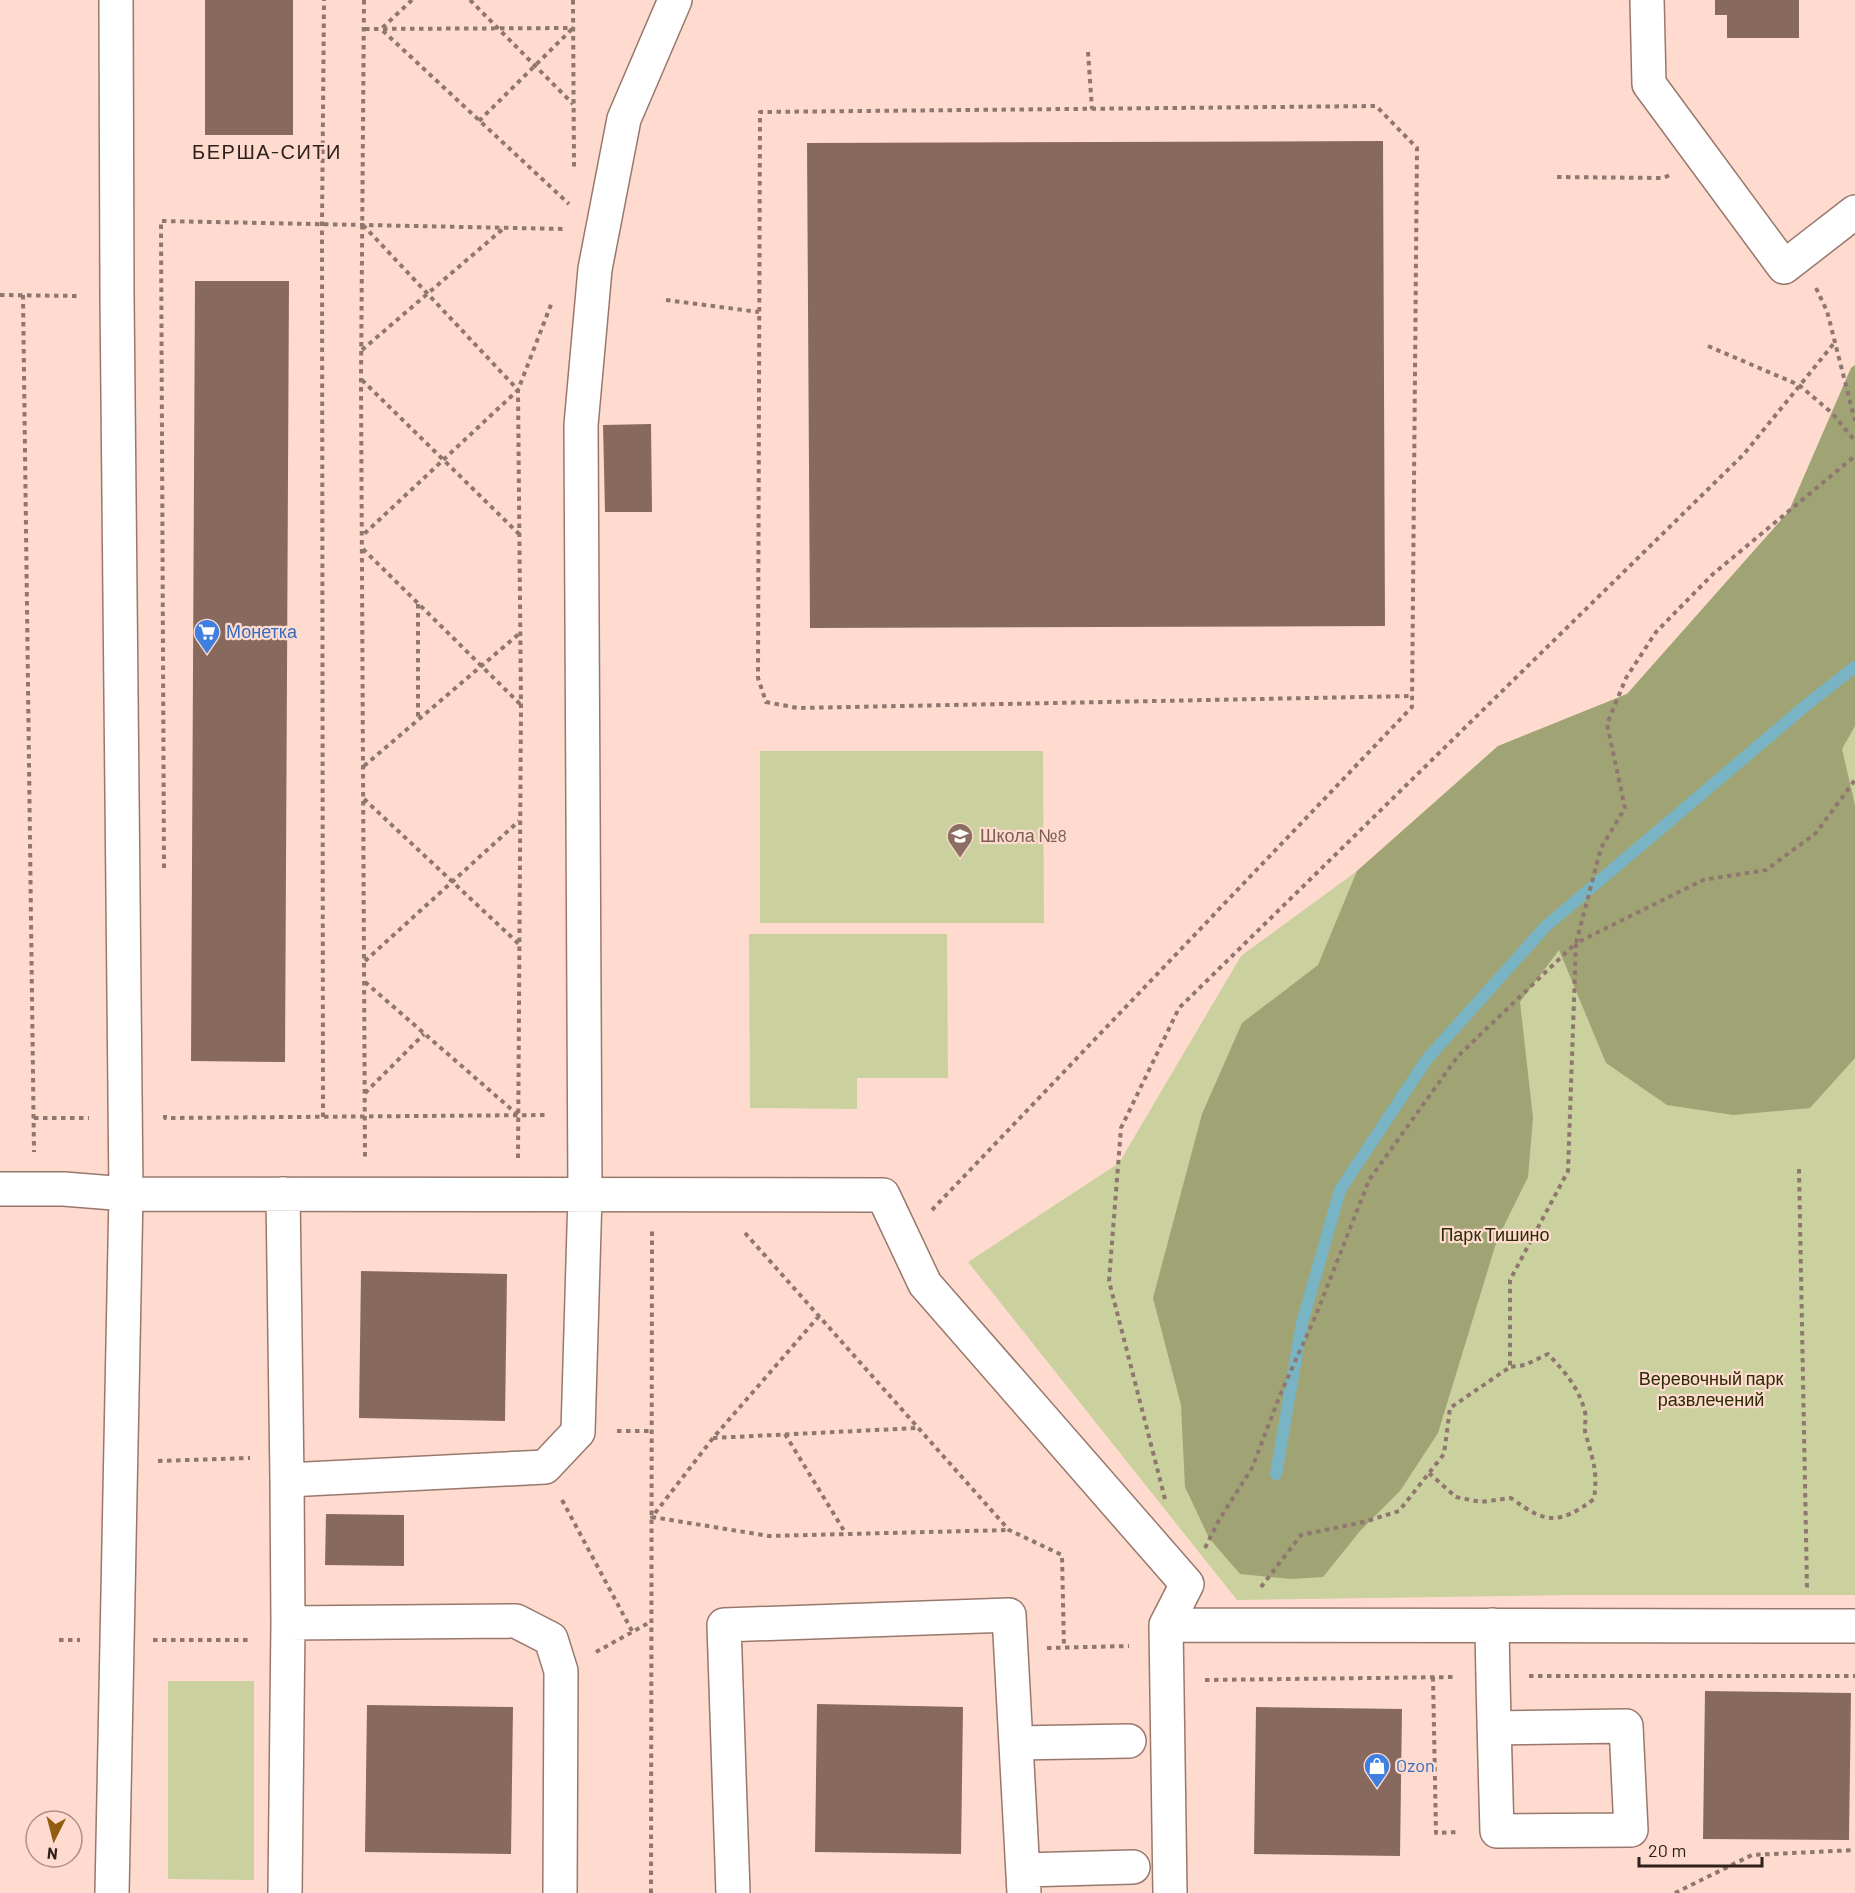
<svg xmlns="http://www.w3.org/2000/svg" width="1855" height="1893" viewBox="0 0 1855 1893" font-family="Barlow,sans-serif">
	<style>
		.green { fill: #cbd09f }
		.forest { fill: #a0a474 }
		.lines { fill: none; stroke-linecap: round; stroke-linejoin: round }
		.stream { stroke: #79b4c4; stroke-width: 12 }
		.building { fill: #88695e }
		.minor-casing { stroke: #98786d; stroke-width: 36 }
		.path { stroke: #8f776f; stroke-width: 4; stroke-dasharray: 4.5 4.5; stroke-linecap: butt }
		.minor { stroke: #fff; stroke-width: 33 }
		.labels { text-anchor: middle; stroke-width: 4.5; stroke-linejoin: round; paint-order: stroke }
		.shop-label { font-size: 18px; fill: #366cbe; stroke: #fedbce; text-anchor: start }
		.education-label { font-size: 18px; fill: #785e54; stroke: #fedbce; text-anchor: start }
		.park-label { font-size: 18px; fill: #2a2c04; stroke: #fedbce }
		.neighbourhood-label { font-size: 20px; letter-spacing: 1.5px; fill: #2e211c; stroke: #fedbce }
	</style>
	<rect width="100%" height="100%" fill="#fedbce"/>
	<path class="green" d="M1855 365V1595H1569L1237 1600 968 1262 1119 1163 1241 956 1357 871 1498 746 1627 694 1789 511 1851 368Z
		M760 751H1043L1044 923H760Z
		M749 934H947L948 1078H857V1109L750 1108Z
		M168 1681H254V1880L168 1879Z"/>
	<path class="forest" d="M1855 365V726L1842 749 1855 805V1058L1810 1108 1733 1115 1667 1105 1606 1063 1559 950 1520 1002 1533 1118 1528 1177 1497 1240 1438 1433 1400 1491 1360 1531 1323 1577 1291 1579 1240 1574 1209 1538 1185 1487 1181 1405 1153 1298 1202 1114 1242 1023 1318 965 1357 871 1498 746 1627 694 1789 511 1851 368Z"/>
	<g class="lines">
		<path class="stream" d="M1276 1474 1302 1323 1340 1190 1427 1059 1546 926 1810 702 1855 667"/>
	</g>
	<path class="building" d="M205 0H293V135H205Z
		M1715 0H1799V38H1727V15H1715Z
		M1383 141 1385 626 810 628 807 143Z
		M195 281H289L285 1062 191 1061Z
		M651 424 652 512H605L603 425Z
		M361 1271 507 1274 505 1421 359 1418Z
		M326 1514 404 1515V1566L325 1565Z
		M1705 1691 1851 1693 1849 1840 1703 1839Z
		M817 1704 963 1707 961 1854 815 1852Z
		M367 1705 513 1707 511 1854 365 1852Z
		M1256 1707 1402 1709 1400 1856 1254 1854Z"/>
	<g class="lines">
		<g class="minor-casing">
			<path id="minor" d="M116 0 117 296 126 1194 883 1195 925 1284 1187 1584 1166 1625 1170 1893
				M1647 0 1649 84 1784 267 1855 212
				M0 1189H64L126 1194 112 1893
				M283 1194 287 1480 545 1467 578 1432 585 1195 581 425 595 269 624 119 675 0
				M287 1480 288 1623
				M1166 1625 1855 1626
				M1492 1625C1493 1694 1495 1762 1497 1831L1631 1830 1626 1726 1494 1728
				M1016 1743 1129 1741
				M1023 1870 1133 1867
				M285 1893 288 1623 516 1621 551 1639 561 1671 560 1893
				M733 1893 724 1625 1009 1615 1024 1893"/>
		</g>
		<path class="path" d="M364 0 361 380 365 1158
			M412 0 381 29 569 204
			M470 0 573 104
			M573 0 574 168
			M365 29 573 28
			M1088 52 1092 109
			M479 121 572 29
			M1557 177 1663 178 1670 175
			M363 225 518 390 363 535
			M1816 288 1827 311 1855 421
			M0 295 79 296
			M23 295 34 1152
			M666 300 759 312
			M1708 346 1799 385 1832 413 1855 441
			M362 350 504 228
			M362 380 519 534
			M363 549 520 704
			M418 604V719
			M364 766 520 633
			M364 799 520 945
			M164 868 161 221 566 229
			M365 961 519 821
			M365 982 518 1115
			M365 1093 424 1034
			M165 1115V1118L547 1115
			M323 1117 322 225 324 0
			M34 1118H89
			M518 1158 521 705 518 390 552 302
			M1799 1169 1807 1588
			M932 1210 1412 707 1417 148 1376 106 760 112 758 678 766 702 798 708 1412 696
			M745 1233 1009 1530 1062 1555 1064 1647
			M819 1316 713 1438 652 1517 769 1536 1008 1530
			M617 1431H652
			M785 1434 846 1534
			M713 1438 917 1428
			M158 1461 250 1458
			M1429 1473 1456 1497 1481 1502 1511 1498C1546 1524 1559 1525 1594 1499 1598 1471 1593 1461 1586 1435 1583 1428 1587 1420 1585 1412 1579 1388 1565 1372 1548 1354L1525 1365 1510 1367
			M1165 1499 1109 1281 1121 1128 1179 1008 1744 454 1835 342
			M562 1500 632 1631
			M1205 1548 1219 1520 1252 1468 1280 1395 1316 1315 1369 1180 1458 1056 1576 943 1601 848 1625 808 1607 724 1626 678 1656 632 1713 574 1855 456
			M1261 1587 1301 1535 1364 1522 1399 1511 1444 1454 1450 1408 1510 1367V1280L1568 1171 1576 943 1703 880 1766 870 1816 833 1855 780
			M59 1640H80
			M153 1640H251
			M1047 1648 1129 1646
			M596 1652 652 1621
			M1529 1676H1855
			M1433 1677 1436 1833 1459 1832
			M1205 1680 1455 1677
			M651 1893 652 1231
			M1675 1893 1752 1855 1855 1850"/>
		<use href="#minor" class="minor"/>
	</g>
	<defs>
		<g id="supermarket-pin" transform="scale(1.35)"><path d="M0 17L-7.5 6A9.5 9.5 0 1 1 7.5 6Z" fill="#3f7fe0" stroke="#fedbce"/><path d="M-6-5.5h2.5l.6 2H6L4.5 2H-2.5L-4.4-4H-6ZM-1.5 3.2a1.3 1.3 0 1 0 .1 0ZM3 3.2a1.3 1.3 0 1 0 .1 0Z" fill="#fff"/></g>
		<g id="school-pin" transform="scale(1.35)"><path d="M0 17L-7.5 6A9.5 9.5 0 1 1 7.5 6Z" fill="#8d6e63" stroke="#fedbce"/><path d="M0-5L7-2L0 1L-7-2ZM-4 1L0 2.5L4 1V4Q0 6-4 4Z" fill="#fff"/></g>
		<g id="shop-pin" transform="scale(1.35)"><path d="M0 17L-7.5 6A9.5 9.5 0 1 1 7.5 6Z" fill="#3f7fe0" stroke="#fedbce"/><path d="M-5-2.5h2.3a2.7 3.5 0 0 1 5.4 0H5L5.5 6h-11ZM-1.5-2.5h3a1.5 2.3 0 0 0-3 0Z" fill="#fff"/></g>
	</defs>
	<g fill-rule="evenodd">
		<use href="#supermarket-pin" x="207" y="632"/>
		<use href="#school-pin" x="960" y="836"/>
		<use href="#shop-pin" x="1377" y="1766"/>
	</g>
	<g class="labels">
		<g class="shop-label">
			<text x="226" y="638">Монетка</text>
			<text x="1396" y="1772">Ozon</text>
		</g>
		<g class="education-label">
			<text x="980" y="842">Школа №8</text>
		</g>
		<g class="park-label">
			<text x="1495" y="1241">Парк Тишино</text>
			<text x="1711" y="1385">Веревочный парк<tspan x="1711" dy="21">развлечений</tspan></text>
		</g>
		<g class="neighbourhood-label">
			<text x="267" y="159">БЕРША-СИТИ</text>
		</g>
	</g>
	<g transform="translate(54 1839) rotate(186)"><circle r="28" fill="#fedbce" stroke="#ab9187" stroke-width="1.5"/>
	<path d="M0-4.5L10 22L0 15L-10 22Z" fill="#915d10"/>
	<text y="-9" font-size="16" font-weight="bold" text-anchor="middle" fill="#2e211c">N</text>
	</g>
	<path d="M1639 1857v9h123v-9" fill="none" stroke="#2e211c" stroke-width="3"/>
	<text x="1648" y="1857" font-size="18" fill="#2e211c" stroke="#fedbce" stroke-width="4.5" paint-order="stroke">20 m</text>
</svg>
